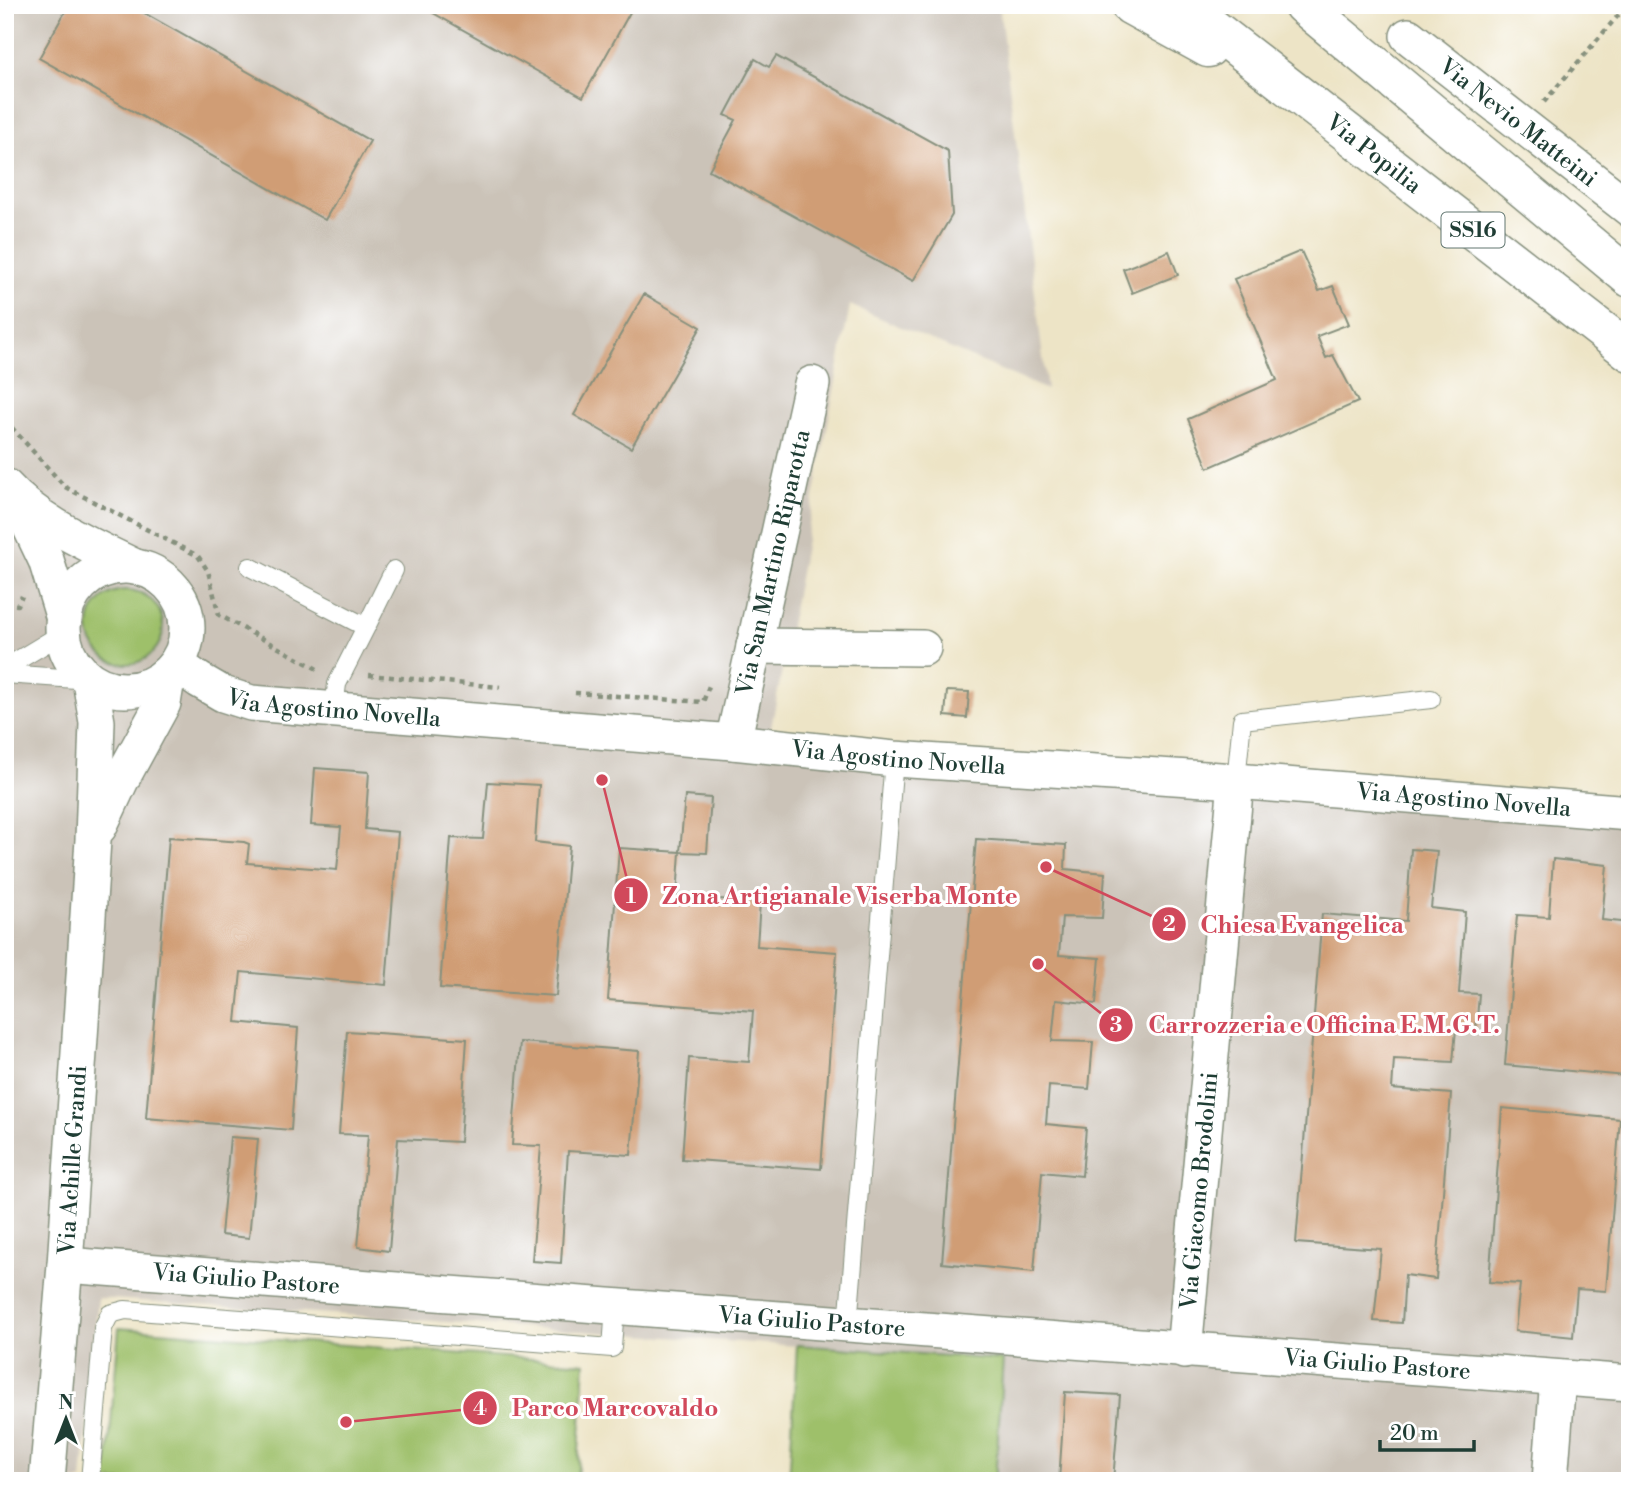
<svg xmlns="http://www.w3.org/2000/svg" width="1635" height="1486" viewBox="0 0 1635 1486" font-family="'Libre Bodoni',serif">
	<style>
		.industrial { fill: #cbc3b8 }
		.green { fill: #9ec06a; stroke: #5e7e4f; stroke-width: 2 }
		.building { fill: #d09d74 }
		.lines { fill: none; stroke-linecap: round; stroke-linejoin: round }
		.lane-casing { stroke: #86907d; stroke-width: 20 }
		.street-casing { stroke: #86907d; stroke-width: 38 }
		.primary-casing { stroke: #86907d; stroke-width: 41 }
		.path { stroke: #86907d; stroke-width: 4.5; stroke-dasharray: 5 5; stroke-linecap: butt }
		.lane { stroke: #fff; stroke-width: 18 }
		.street { stroke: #fff; stroke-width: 35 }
		.primary { stroke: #fff; stroke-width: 38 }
		.labels { text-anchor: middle; stroke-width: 6; stroke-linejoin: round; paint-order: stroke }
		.shield { fill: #fff; stroke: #627771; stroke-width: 2 }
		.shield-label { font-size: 21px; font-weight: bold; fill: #1f3d34 }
		.street-label { font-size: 23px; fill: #1f3d34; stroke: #fff }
		.leader { fill: none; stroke: #d1495b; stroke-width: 2.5 }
		.callout-dot { fill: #d1495b; stroke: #fff; stroke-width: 2.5 }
		.mark-label { font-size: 21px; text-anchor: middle; font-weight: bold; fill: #fff }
		.callout-label { font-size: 24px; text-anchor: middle; font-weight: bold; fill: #d1495b; stroke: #fff; stroke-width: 6; stroke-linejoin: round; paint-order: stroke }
	</style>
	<rect width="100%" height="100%" fill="#fff"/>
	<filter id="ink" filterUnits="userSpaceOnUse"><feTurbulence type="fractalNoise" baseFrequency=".0143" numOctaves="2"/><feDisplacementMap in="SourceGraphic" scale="14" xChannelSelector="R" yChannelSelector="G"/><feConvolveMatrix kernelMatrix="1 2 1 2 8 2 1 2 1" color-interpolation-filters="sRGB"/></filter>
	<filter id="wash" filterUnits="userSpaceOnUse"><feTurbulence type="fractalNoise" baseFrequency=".00686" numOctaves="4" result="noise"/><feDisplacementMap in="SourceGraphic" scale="28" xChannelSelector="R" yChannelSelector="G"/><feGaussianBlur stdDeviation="1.57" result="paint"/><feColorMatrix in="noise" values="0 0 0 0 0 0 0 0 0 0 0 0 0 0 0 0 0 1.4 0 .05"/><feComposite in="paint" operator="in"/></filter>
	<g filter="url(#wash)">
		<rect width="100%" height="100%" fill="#ede4c6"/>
		<path class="industrial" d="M5 5H999L1047 390 850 305 769 739 1630 820V1481H995L1003 1360 98 1298 82 1481H5Z"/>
		<path class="green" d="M89 627a37 37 0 1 1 74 0a37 37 0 1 1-74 0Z
			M119 1328 585 1363 577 1481H106Z
			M797 1345 1003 1360 995 1481H789Z"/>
		<g id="blocks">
			<path class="building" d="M69 5H130L370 141 325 220 39 58Z
				M419 5H634L583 97Z
				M776 56 948 151 952 215 913 281 709 170 736 120 725 115 755 59 769 67Z
				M1169 251 1178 275 1132 293 1123 269Z
				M1301 251 1319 291 1333 286 1349 324 1317 336 1326 358 1333 355 1358 402 1208 468 1188 419 1277 380 1234 279Z
				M644 294 701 327 631 448 574 415Z
				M947 691 969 692 967 718 945 716Z
				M315 768 369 772 365 829 398 832 386 985 241 972 236 1022 298 1028 291 1130 146 1118 169 837 244 842 249 844 247 863 337 870 341 827 311 825Z
				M488 782 539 785 535 842 569 846 556 996 440 988 451 838 483 839Z
				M685 796 711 798 707 853 680 852Z
				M976 839 1066 845 1065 869 1105 873 1102 918 1062 917 1059 955 1100 958 1096 1004 1056 1000 1052 1041 1093 1042 1089 1089 1049 1086 1046 1124 1086 1128 1082 1176 1042 1172 1034 1272 942 1263Z
				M619 848 680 852 677 896 760 902 757 946 837 952 821 1169 682 1159 689 1058 749 1062 753 1011 608 1000Z
				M1411 849 1437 851 1431 908 1465 912 1459 993 1479 994 1476 1031 1456 1029 1453 1062 1394 1059 1392 1089 1451 1094 1436 1279 1405 1275 1402 1323 1374 1321 1381 1249 1296 1243 1322 914 1406 921Z
				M1553 859 1607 865 1602 920 1630 923V1021L1625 1076 1505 1065 1517 915 1549 917Z
				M347 1031 467 1039 460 1142 398 1139 389 1251 358 1247 368 1135 339 1134Z
				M520 1042 639 1051 631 1155 568 1151 561 1263 532 1261 541 1146 512 1145Z
				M1502 1108 1620 1119 1606 1291 1577 1289 1573 1337 1515 1331 1520 1284 1489 1282Z
				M230 1137 258 1139 249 1238 221 1235Z
				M1065 1392 1120 1395 1113 1481H1059Z"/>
		</g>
	</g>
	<g filter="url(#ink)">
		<use href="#blocks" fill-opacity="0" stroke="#86907d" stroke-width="2"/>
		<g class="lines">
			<g class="lane-casing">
				<path id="lane" d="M250 567 366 627 337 684 334 709
					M366 627 394 570
					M5 668 63 633
					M5 674 90 680
					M1236 781 1242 720 1431 699
					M848 1325 894 759
					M90 1481 103 1328 110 1314 125 1310 612 1348 615 1307"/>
			</g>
			<g class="street-casing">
				<g id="street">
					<path id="s1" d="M1408 36 1630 209"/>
					<path d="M5 486C38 523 91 545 135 567"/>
					<path d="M17 499 46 560 64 619"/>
					<circle cx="125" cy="628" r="62"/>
					<path d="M754 646 923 648"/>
					<path id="s2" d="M176 664 199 680 223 694 251 703 733 742 894 759 1236 781 1630 813"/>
					<path id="s3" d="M733 742 812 384"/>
					<path d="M99 827 121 780 163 703 168 673"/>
					<path id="s4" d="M65 1265 1630 1383"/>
					<path id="s5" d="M1184 1351 1236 781"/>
					<path id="s6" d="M47 1481 65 1265 93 840 97 722 90 680"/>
					<path d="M1550 1481 1558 1378"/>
				</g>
			</g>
			<g class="primary-casing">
				<g id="primary">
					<path d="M1130 5 1208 48"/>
					<path id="s7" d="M1183 5 1630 352"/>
					<path d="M1303 5 1630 278"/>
				</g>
			</g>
			<path class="path" d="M1544 102 1627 5
				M5 420 65 487 198 556 208 571 219 615 319 670
				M5 604 18 605 22 596
				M369 675 500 687
				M575 693 703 702 709 686"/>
			<use href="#lane" class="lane"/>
			<use href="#street" class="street"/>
			<use href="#primary" class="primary"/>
		</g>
	</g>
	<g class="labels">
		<rect class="shield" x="1441.5" y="212.5" width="63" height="35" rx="5"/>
		<g class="shield-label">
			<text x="1473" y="237">SS16</text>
		</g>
		<g class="street-label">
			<text dy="8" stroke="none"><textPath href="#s1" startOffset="140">Via Nevio Matteini</textPath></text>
			<text dy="8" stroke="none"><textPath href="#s7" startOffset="242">Via Popilia</textPath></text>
			<text dy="8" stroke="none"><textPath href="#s3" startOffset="184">Via San Martino Riparotta</textPath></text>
			<text dy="8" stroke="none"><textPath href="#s2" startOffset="168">Via Agostino Novella</textPath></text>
			<text dy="8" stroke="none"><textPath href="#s2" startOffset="735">Via Agostino Novella</textPath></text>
			<text dy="8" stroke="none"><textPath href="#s2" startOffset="1302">Via Agostino Novella</textPath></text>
			<text dy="8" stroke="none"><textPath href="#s6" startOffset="322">Via Achille Grandi</textPath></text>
			<text dy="8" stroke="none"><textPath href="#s5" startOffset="161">Via Giacomo Brodolini</textPath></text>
			<text dy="8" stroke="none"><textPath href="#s4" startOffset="182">Via Giulio Pastore</textPath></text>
			<text dy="8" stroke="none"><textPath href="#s4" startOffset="749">Via Giulio Pastore</textPath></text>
			<text dy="8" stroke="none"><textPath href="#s4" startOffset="1316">Via Giulio Pastore</textPath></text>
		</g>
	</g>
	<path class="leader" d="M602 780L631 895M1046 867L1169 924M1038 964L1116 1025M346 1422L480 1408"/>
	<g class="callout-dot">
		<circle cx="602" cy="780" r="7"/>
		<circle cx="1046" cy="867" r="7"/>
		<circle cx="1038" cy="964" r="7"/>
		<circle cx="346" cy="1422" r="7"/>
		<circle cx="631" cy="895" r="18"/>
		<circle cx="1169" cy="924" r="18"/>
		<circle cx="1116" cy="1025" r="18"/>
		<circle cx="480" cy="1408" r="18"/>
	</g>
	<g class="mark-label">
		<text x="631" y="903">1</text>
		<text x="1169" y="931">2</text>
		<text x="1116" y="1032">3</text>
		<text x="480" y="1415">4</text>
	</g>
	<g class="callout-label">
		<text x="840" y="904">Zona Artigianale Viserba Monte</text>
		<text x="1302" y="933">Chiesa Evangelica</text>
		<text x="1324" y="1033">Carrozzeria e Officina E.M.G.T.</text>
		<text x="615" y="1416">Parco Marcovaldo</text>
	</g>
	<rect width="1635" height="1486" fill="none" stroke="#fff" stroke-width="28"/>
	<g transform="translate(66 1419)" stroke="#ffffff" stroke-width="5" paint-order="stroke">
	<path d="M0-5L12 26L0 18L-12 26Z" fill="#1f3d34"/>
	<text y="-10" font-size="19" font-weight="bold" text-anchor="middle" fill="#1f3d34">N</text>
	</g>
	<path d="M1380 1440v10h94v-10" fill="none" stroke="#1f3d34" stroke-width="3.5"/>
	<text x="1390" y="1440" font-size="21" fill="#1f3d34" stroke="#ffffff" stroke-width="5" paint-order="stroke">20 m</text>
</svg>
